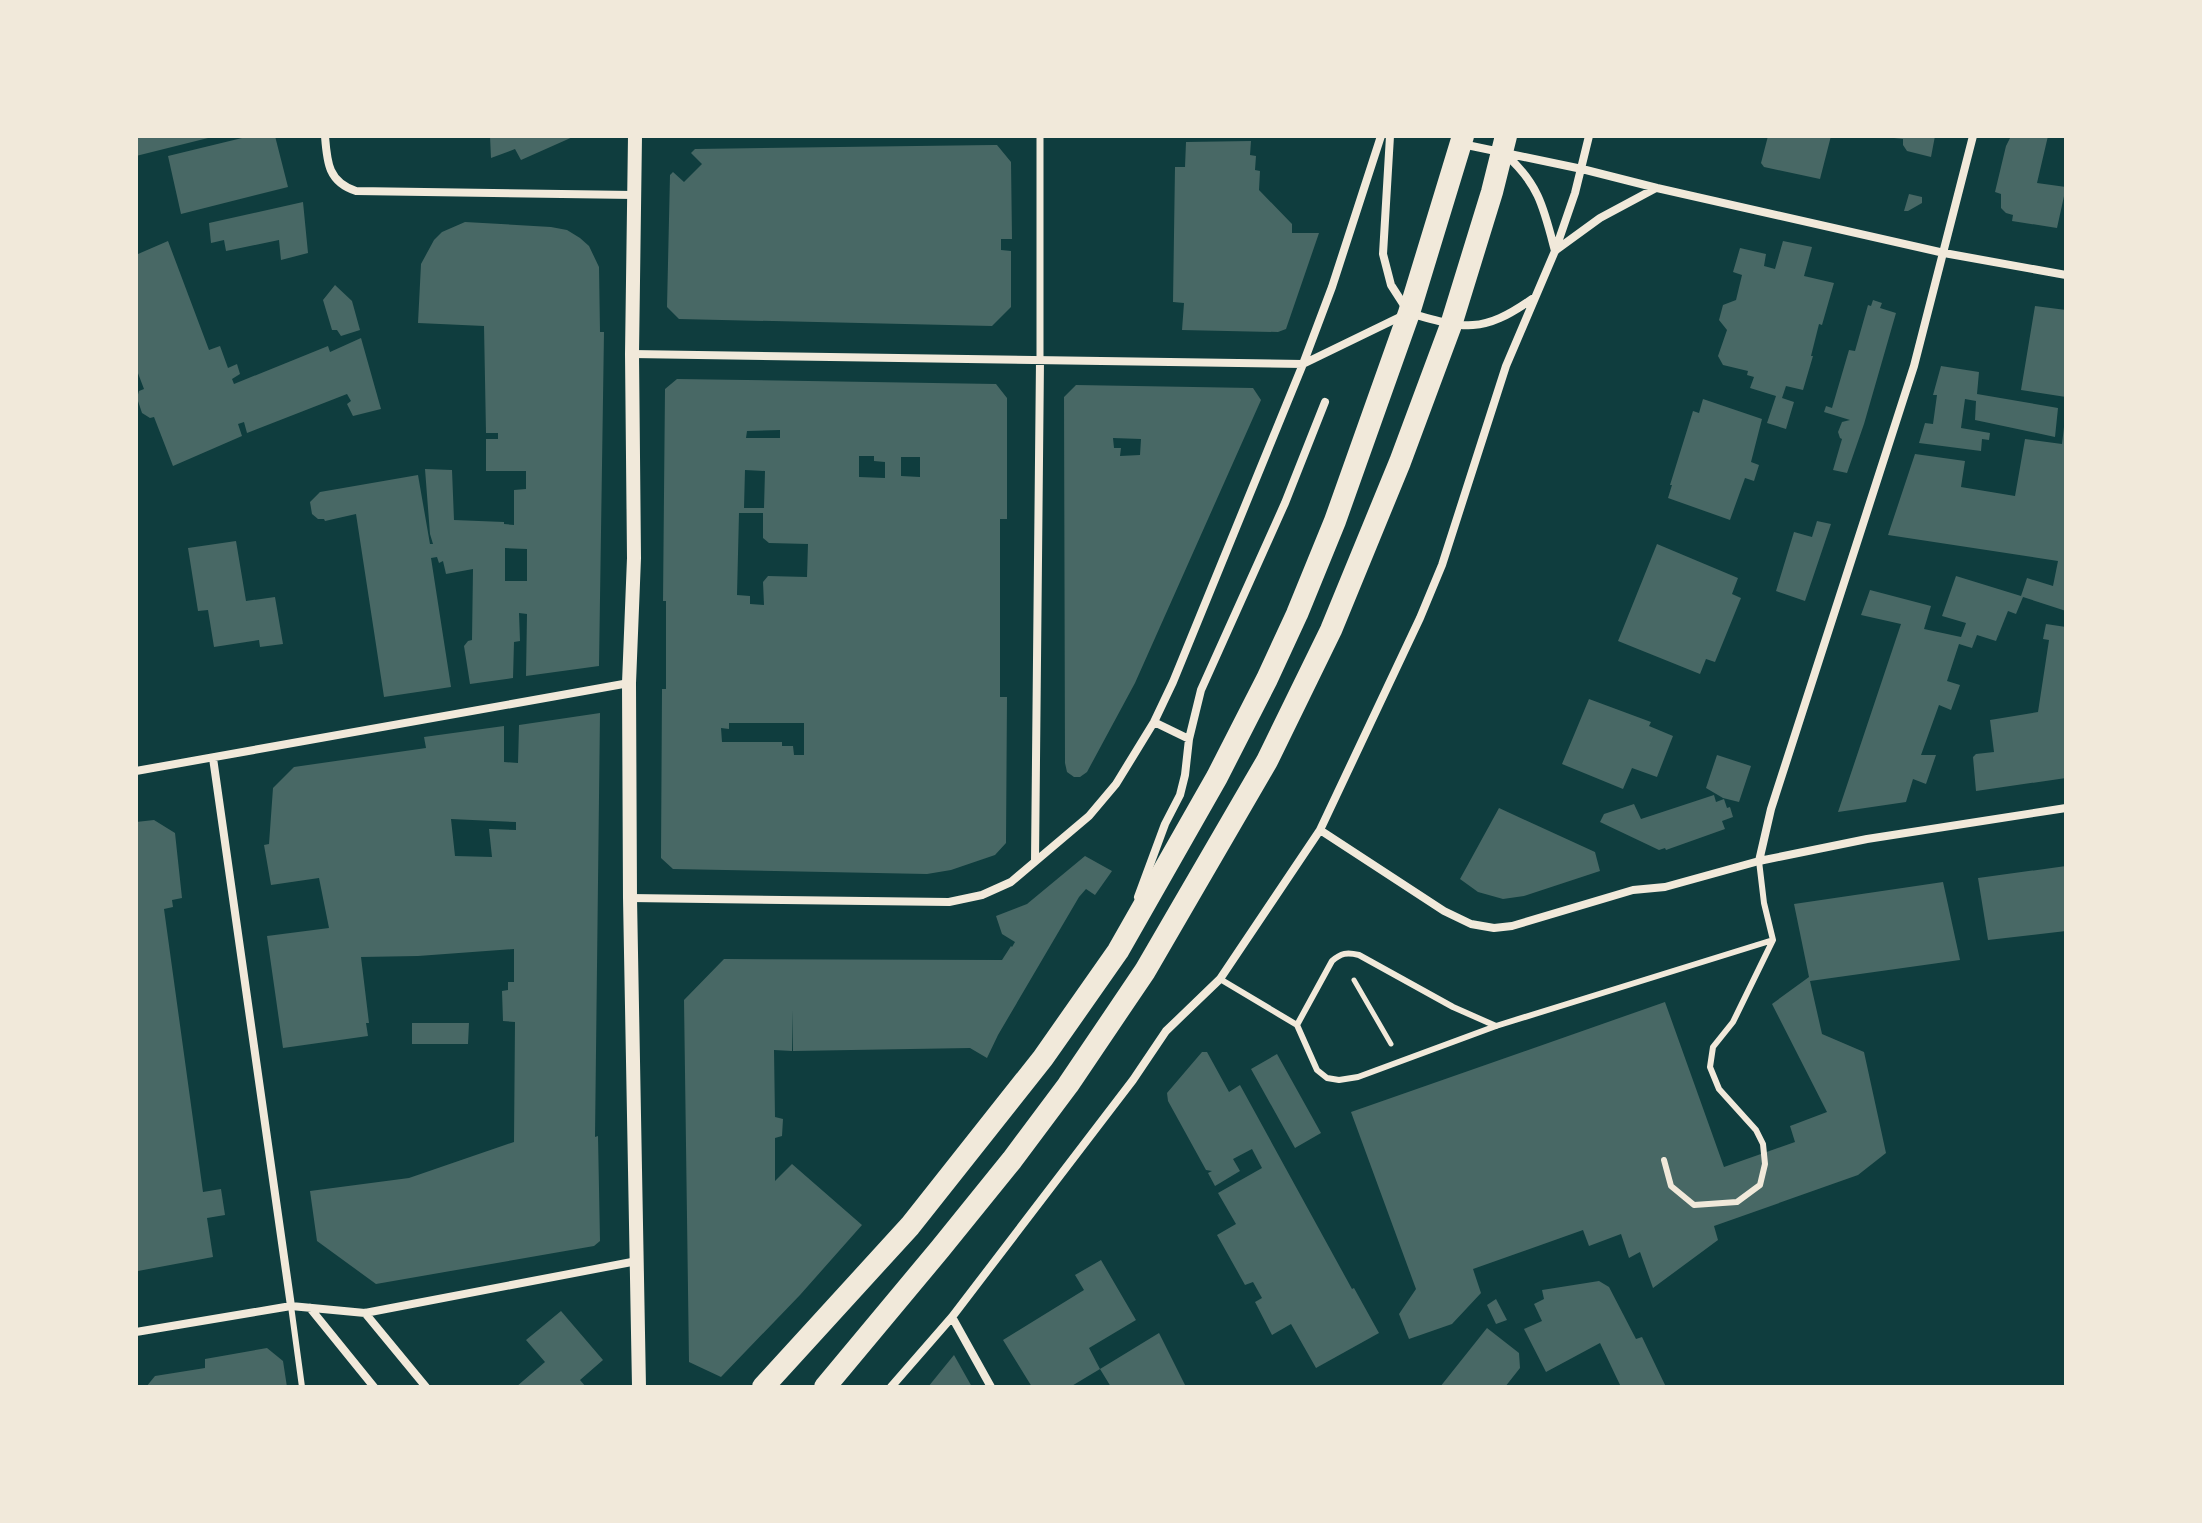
<svg xmlns="http://www.w3.org/2000/svg" width="2202" height="1523" viewBox="0 0 2202 1523" font-family="Roboto,sans-serif">
	<style>
		.building { fill: #486865; fill-rule: evenodd }
		.lines { fill: none; stroke-linecap: round; stroke-linejoin: round }
		.path { stroke: #f1e9da; stroke-width: 5 }
		.service { stroke: #f1e9da; stroke-width: 6 }
		.pedestrian { stroke: #f1e9da; stroke-width: 7 }
		.minor { stroke: #f1e9da; stroke-width: 8 }
		.tertiary { stroke: #f1e9da; stroke-width: 14 }
		.trunk { stroke: #f1e9da; stroke-width: 22 }
	</style>
	<rect width="100%" height="100%" fill="#0f3d3e"/>
	<path class="building" d="M136 136H212V137L136 156Z
		M241 136H275L288 187 181 214 168 156 242 138Z
		M490 136H575L521 160 515 149 491 158Z
		M1768 136H1831L1820 179 1764 167 1761 163Z
		M1894 136H1935L1931 157 1907 151 1903 145V139L1894 138Z
		M2011 136H2048L2037 183 2066 187 2057 228 2012 221 2013 215 2006 213 2001 208V194L1995 192 2006 146Z
		M1251 141 1250 155 1256 156 1255 170 1260 171 1259 190 1292 224V233H1319L1286 329 1278 332 1182 330 1184 303 1173 302 1175 167H1185L1186 142Z
		M993 145H997L1011 162 1012 239H1001V250L1011 251V307L992 326 679 319 667 307 670 175 673 172 684 182 702 164 691 153 695 149Z
		M1909 194 1922 197V203L1908 211H1904Z
		M303 202 308 253 281 260 279 240 226 251 224 240 211 243 209 223Z
		M465 222 551 227 567 230 580 238 589 246 599 267 600 332H604L599 666 526 676 527 614 519 613 520 641 514 642 513 678 470 684 464 646 468 641 472 640 473 569 446 574 443 561 439 563 437 557 431 558 451 687 384 697 356 514 325 521 324 519H318L312 514 310 502 320 492 418 475 430 544H433L430 534 425 469 452 470 454 520 504 522V524L514 525V490L526 489V471H486V439H498V433H486L484 326 418 323 421 264 434 240 442 232ZM505 548 527 549V581H505Z
		M168 241 209 350 220 346 228 368 237 364 240 374 232 379 234 384 328 346 330 352 361 338 381 409 353 416 347 404 351 401 347 394 247 433 244 422 238 424 242 436 173 466 154 417 150 418 142 413 137 398 139 391 144 389 136 368V249L138 254Z
		M1783 241 1812 247 1804 276 1834 283 1822 325 1819 324 1811 356H1813L1803 390 1786 386 1782 398 1794 402 1786 429 1767 423 1776 396 1750 388 1754 377 1747 375 1748 371 1723 365 1718 356 1727 330 1719 320 1723 305 1736 300 1742 275 1733 272 1740 248 1766 254 1764 266 1775 269Z
		M335 285 352 301 360 330 341 336 337 330H332L323 300Z
		M1873 300 1882 303 1880 308 1896 313 1864 424 1847 473 1833 470 1842 439 1840 438 1838 432 1842 422 1850 420 1824 412 1826 406 1832 408 1849 350 1855 351 1868 305 1871 306Z
		M2035 306 2066 310V397L2021 390Z
		M1941 366 1979 372 1977 394 2058 408 2055 437 1975 420 1976 401 1965 399 1961 428 1990 433 1989 440 1982 439 1981 451 1919 443 1925 423 1933 424 1937 395H1933Z
		M677 379 996 384 1007 398V519H1000V697H1007L1006 843 995 855 951 870 927 874 673 869 661 858 662 689H666V601H663L665 389ZM780 430V438H746L747 431ZM859 456H874V461L885 462V478L859 477ZM901 457H920V477L901 476ZM745 470 765 471 764 508H744ZM739 513H763V538L769 543 808 544 807 577 768 576 763 582 764 605 750 604V596L737 595ZM729 723H804V755H794L793 746H782V742H722L721 728 729 729Z
		M1076 385 1253 388 1261 400 1135 683 1087 772 1080 777H1074L1067 772 1065 763 1064 397ZM1113 438 1141 439 1140 455 1120 456 1121 448H1114Z
		M1703 399 1762 419 1751 462 1759 465 1754 481 1745 478 1730 520 1668 498 1672 485H1670L1693 411 1699 413Z
		M2064 427H2066V611L2023 597 2016 614 2008 611 1996 641 1977 635 1972 648 1959 644 1947 681 1960 685 1951 710 1939 705 1921 755H1936L1926 784 1913 779 1906 802 1838 812 1901 624 1861 615 1870 590 1931 606 1924 629 1961 637 1966 623 1942 616 1956 576 2021 596 2027 578 2053 586 2058 561 1888 535 1915 454 1965 461 1961 487 2015 496 2025 439 2062 444Z
		M1817 521 1831 524 1805 601 1776 591 1794 532 1812 537Z
		M236 541 246 601 275 597 283 644 260 647 259 640 214 647 208 610 198 611 188 548Z
		M1657 544 1738 578 1732 594 1741 598 1715 662 1706 659 1700 674 1618 641Z
		M2046 624 2066 627V778L1976 791 1973 757 1976 754 1994 752 1990 720 2038 712 2049 640 2043 639Z
		M1589 699 1651 722 1649 726 1673 736 1657 777 1632 768 1623 789 1562 764Z
		M600 713 595 1137 598 1136 600 1241 594 1246 376 1284 317 1241 310 1191 409 1178 514 1142 515 1022 503 1021 502 991 508 990V982H514V949L418 956 361 957 369 1023H366L368 1036 283 1048 267 936 329 928 319 878 271 885 264 845 269 844 273 788 294 767 426 748 424 737 504 726V762L518 763 519 725ZM451 819 516 822V830L489 829 492 857 455 856Z
		M1717 755 1751 766 1739 802 1723 798 1706 788Z
		M1714 795 1716 802 1724 799 1727 808 1730 807 1733 817 1722 821 1725 829 1666 850 1665 848 1659 850 1600 822 1604 814 1634 804 1641 819Z
		M1499 808 1595 852 1600 871 1524 896 1503 899 1478 892 1460 879Z
		M154 820 175 833 182 898 172 900 173 907 164 909 203 1192 221 1189 225 1215 207 1218 213 1257 138 1271 136 1259V822Z
		M1085 856 1112 871 1095 895 1086 889 1079 897 998 1035 987 1058 970 1048 793 1051V1010L792 1051 774 1050 775 1117 783 1119 782 1136 775 1138V1181L792 1164 862 1225 800 1295 721 1377 689 1362 684 1000 724 959 1002 960 1011 946 1012 947 1015 942 1002 934 996 916 1027 904Z
		M2066 866V931L1988 940 1978 878Z
		M1943 882 1960 960 1810 981 1822 1034 1864 1052 1886 1153 1858 1175 1714 1226 1718 1240 1653 1288 1640 1252 1629 1258 1621 1234 1589 1246 1583 1230 1473 1269 1481 1293 1452 1324 1409 1339 1399 1314 1416 1289 1351 1112 1665 1002 1724 1167 1795 1142 1790 1126 1827 1112 1772 1004 1809 977 1794 904Z
		M412 1023H469L468 1044H412Z
		M1202 1052H1207L1229 1092 1240 1085 1352 1289 1354 1288 1379 1333 1316 1368 1291 1324 1272 1335 1255 1302 1262 1298 1253 1282 1245 1285 1217 1235 1236 1224 1218 1193 1262 1168 1252 1149 1233 1159 1240 1171 1215 1186 1208 1173 1212 1171 1206 1170 1168 1101 1167 1093Z
		M1277 1054 1321 1133 1295 1148 1251 1069Z
		M1101 1260 1136 1320 1089 1348 1100 1369 1159 1333 1186 1387H1111L1100 1369 1070 1387H1032L1003 1340 1084 1290 1075 1275Z
		M1599 1281 1609 1287 1636 1339 1642 1337 1666 1387H1621L1600 1343 1546 1372 1524 1329 1542 1321 1534 1304 1544 1299 1542 1290Z
		M1496 1299 1507 1320 1496 1324 1487 1305Z
		M561 1311 603 1360 580 1380 586 1387H516L545 1362 526 1340Z
		M1487 1328 1519 1353 1520 1368 1505 1387H1440Z
		M267 1348 283 1361 287 1387H146L155 1376 205 1368V1359Z
		M954 1355 972 1387H928Z"/>
	<g class="lines">
		<path class="path" d="M1354 980 1391 1044"/>
		<path class="service" d="M1220 979 1297 1025 1317 1070 1327 1078 1339 1080 1358 1077 1496 1026 1773 940
			M1297 1025 1332 961C1341 953 1347 952 1359 955L1453 1007 1496 1026
			M1664 1160 1671 1186 1694 1205 1737 1202 1760 1185 1765 1164 1763 1144 1756 1130 1719 1089 1710 1067 1713 1047 1733 1022 1773 940 1764 903 1759 861
			M291 1306 302 1387"/>
		<path class="pedestrian" d="M1040 360V136"/>
		<path class="minor" d="M325 136C327 162 328 182 356 191L634 195
			M1390 136 1383 254 1391 285 1409 313C1465 329 1482 334 1532 299
			M1462 144 1582 169 1657 188 1944 253 2066 275
			M1506 155C1539 184 1544 209 1555 251
			M1556 250 1600 218 1656 188
			M632 354 1303 364 1404 315
			M1154 722 1189 739
			M213 758 291 1306
			M136 771 629 683
			M1320 830 1444 911 1471 924 1494 928 1512 926 1633 890 1665 887 1759 861 1867 839 2066 808
			M1035 861 1040 360
			M1759 861 1771 809 1914 366 1973 136
			M1138 897 1165 824 1180 795 1185 775 1189 739 1201 690 1285 503 1325 402
			M630 898 949 902 982 895 1011 882 1089 816 1116 784 1154 722 1173 682 1303 364 1332 287 1381 136
			M310 1308 374 1387
			M365 1313 426 1387
			M952 1317 991 1387
			M136 1332 291 1306 365 1313 637 1261
			M891 1387 952 1317 1133 1080 1166 1031 1220 979 1320 830 1420 618 1442 565 1506 366 1555 251 1575 193 1589 136"/>
		<path class="tertiary" d="M635 136 632 354 634 558 629 683 630 898 639 1387"/>
		<path class="trunk" d="M763 1387 910 1226 1043 1058 1118 951 1217 777 1267 679 1297 614 1335 521 1409 313 1463 136
			M825 1387 940 1249 1012 1160 1068 1085 1145 971 1267 761 1331 630 1400 462 1451 325 1492 192 1506 136"/>
	</g>
	<rect width="2202" height="1523" fill="none" stroke="#f1e9da" stroke-width="276"/>
</svg>
